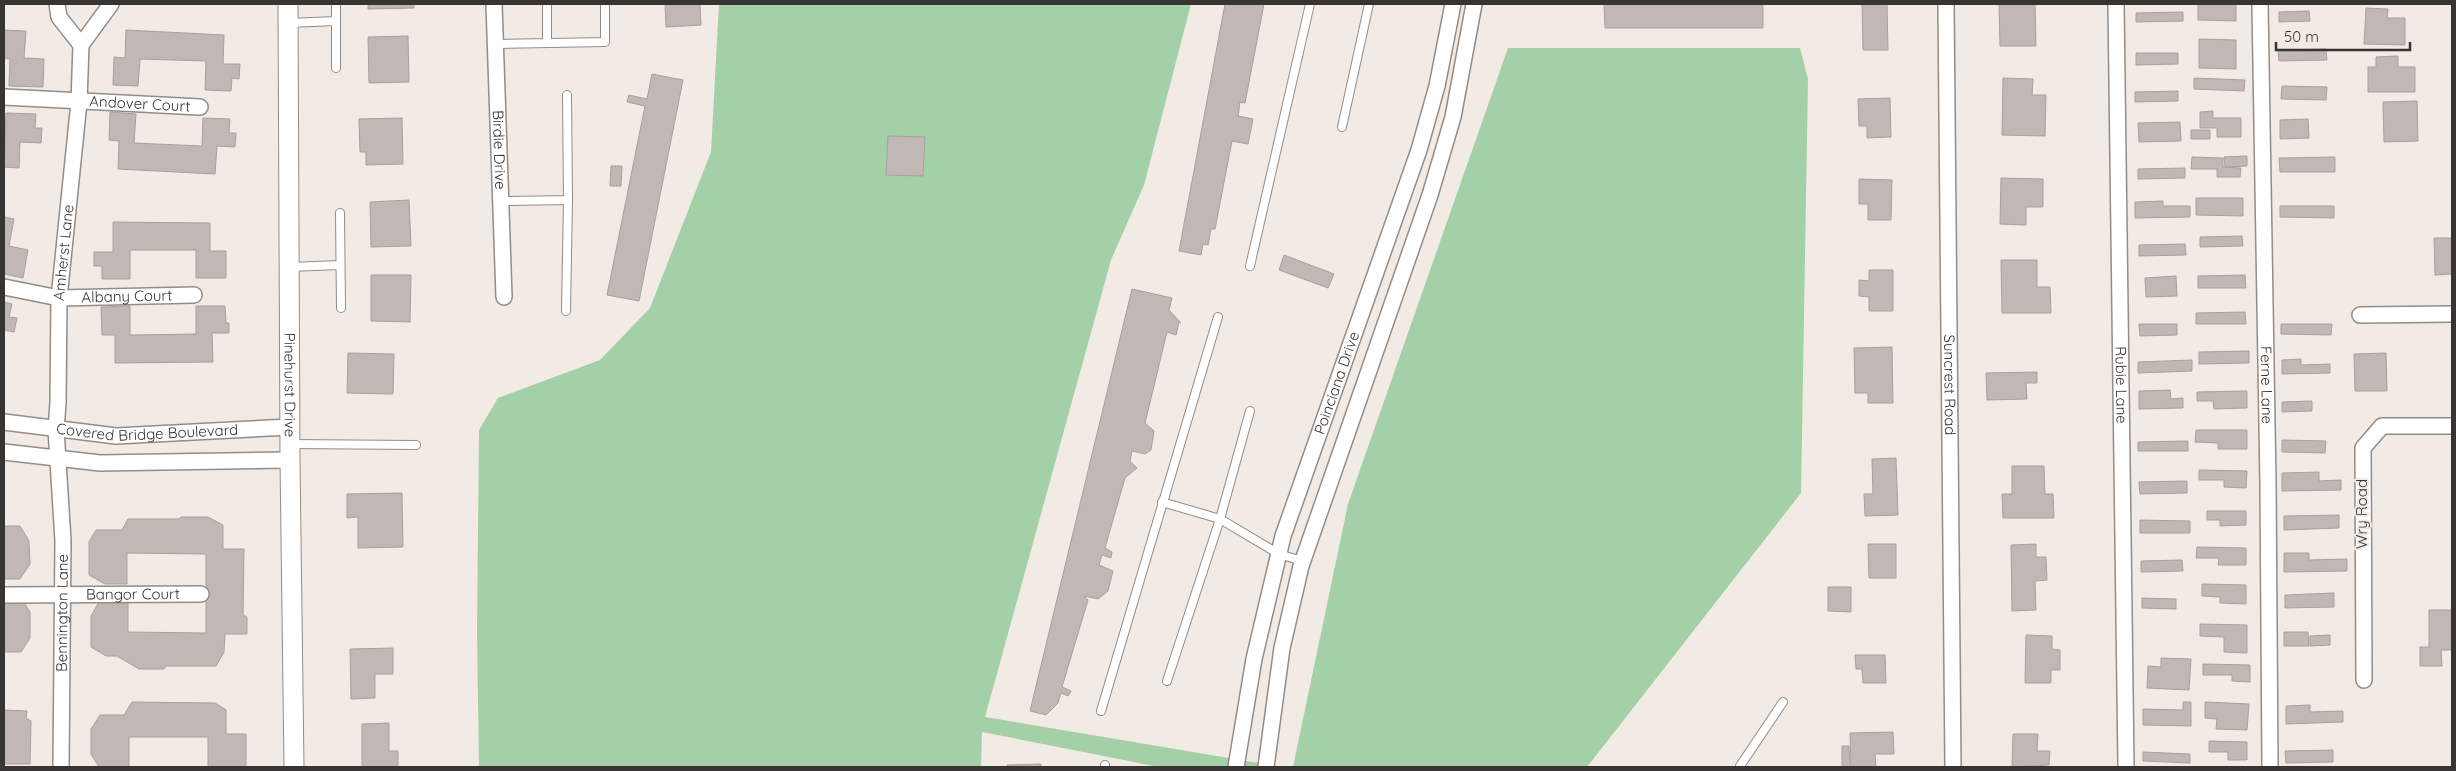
<svg xmlns="http://www.w3.org/2000/svg" width="2456" height="771" viewBox="0 0 2456 771" font-family="Quicksand,sans-serif">
	<style>
		.green { fill: #a3d0a6 }
		.building { fill: #c1b8b5; stroke: #a9a09d }
		.lines { fill: none; stroke-linecap: round; stroke-linejoin: round }
		.service-casing { stroke: #938c87; stroke-width: 10 }
		.minor-casing { stroke: #938c87; stroke-width: 18 }
		.tertiary-casing { stroke: #938c87; stroke-width: 21 }
		.service { stroke: #fff; stroke-width: 8 }
		.minor { stroke: #fff; stroke-width: 15 }
		.tertiary { stroke: #fff; stroke-width: 19 }
		.labels { text-anchor: middle; stroke-width: 4; stroke-linejoin: round; paint-order: stroke }
		.street-label { font-size: 15px; fill: #373432; stroke: #f2eae5 }
	</style>
	<rect width="100%" height="100%" fill="#f2eae5"/>
	<path class="green" d="M719 4H1191L1144 185 1111 260 985 717 1282 767H1159L982 732 981 767H479L477 632 479 430 498 398 600 360 650 308 711 152Z
		M1508 48H1800L1808 79 1801 493 1587 767H1293L1348 504Z"/>
	<path class="building" d="M368 4H414V8L368 9Z
		M665 4H700L701 25 666 27Z
		M1225 4H1264L1245 103 1240 102 1238 116 1253 119 1248 144 1232 141 1215 229H1211L1208 245 1203 244 1201 255 1179 251Z
		M1604 4H1763V28H1605Z
		M1862 4H1887L1888 50H1863Z
		M1999 4H2035L2036 46H2000Z
		M2198 4H2236V21L2198 20Z
		M2366 8 2388 9 2387 18H2405V45L2364 44Z
		M2309 11 2310 21 2279 22V12Z
		M2183 12V21L2136 22V13Z
		M4 30 26 31 24 58 44 59 43 87 9 86 10 59 4 58Z
		M126 30 224 35 223 64H240L239 79 232 78 231 91 205 90 206 61 140 59 138 86 113 85 114 57 125 58Z
		M408 36 409 82 369 83 368 37Z
		M2199 39 2236 40V69L2199 68Z
		M2326 49 2327 60 2279 61 2278 50Z
		M2136 53H2178V64L2136 65Z
		M2398 56V67H2415V92H2368V67H2376V57Z
		M652 74 683 80 639 301 607 295 645 106 627 102 629 95 647 99Z
		M2003 78 2033 79 2032 95H2046L2045 136 2002 135Z
		M2194 78 2245 80 2244 91 2194 89Z
		M2282 86 2327 87 2326 100 2281 99Z
		M2178 91V101L2135 102V92Z
		M1890 98 1891 137 1867 138V126H1859L1858 99Z
		M2417 101 2418 141 2384 142 2383 102Z
		M2213 111V118H2241V137H2217V128H2200V112Z
		M110 112 136 114 134 143 202 146 203 118 230 119 229 133H236L235 147 217 146 215 174 118 169 119 141 109 140Z
		M6 113 36 114 35 128H42L41 143 20 142 19 168 4 167Z
		M402 118 403 164 366 165V152H360L359 119Z
		M2308 119 2309 138 2280 139V120Z
		M2180 122 2181 141 2139 142 2138 123Z
		M2191 130H2210V139H2191Z
		M888 136 925 137 923 176 886 175Z
		M2247 156V166L2225 167 2224 157Z
		M2192 157 2223 158V167L2241 168 2240 177H2217V169H2191Z
		M2335 157V172H2280L2279 158Z
		M611 166H622L621 186H610Z
		M2185 168V178L2138 179V169Z
		M2001 178 2043 179V207H2026V225L2000 224Z
		M1859 179 1892 180 1891 220H1868V204H1859Z
		M2196 198H2243V216L2196 215Z
		M409 200 411 246 371 247 370 202Z
		M2163 201V206H2190V217L2135 218V202Z
		M2280 206H2334V218L2280 217Z
		M4 217 14 219 9 246 28 250 23 278 4 274Z
		M113 222 210 223V251H226V278H196V250H130V279H102V266H94V252H113Z
		M2242 236 2243 246 2200 247V237Z
		M2434 238H2452V274L2435 275Z
		M2185 244 2186 255 2139 256V245Z
		M1284 255 1334 274 1328 288 1279 270Z
		M2001 260H2037V287H2050L2051 313H2002Z
		M1869 270H1893V311H1869V297L1859 296V280L1869 281Z
		M371 275H411L410 322 371 321Z
		M2245 275 2246 288H2198V276Z
		M2176 276 2177 296 2146 297 2145 278Z
		M1132 289 1172 298 1169 310 1181 323 1179 322 1176 335 1167 332 1145 423 1154 431 1151 450 1145 454 1132 451 1130 461 1137 468 1125 478 1105 548 1112 552 1111 558 1102 555 1099 565 1113 571 1108 591 1098 599 1084 596 1088 600 1062 687 1071 691 1068 696 1061 693 1058 703 1046 715 1030 711Z
		M4 302 12 304 9 317 17 318 14 332 4 330Z
		M130 306V335L196 334V306H225L226 323H229V333H212L213 362 115 363V335H102L101 307Z
		M2245 312 2246 324H2196V313Z
		M2139 324H2177V335L2140 336Z
		M2281 324H2332L2331 335 2281 334Z
		M1892 347 1893 403H1868V393H1855L1854 348Z
		M2249 351V363L2199 364V352Z
		M348 353 394 354 393 394 347 393Z
		M2386 353 2387 391H2355L2354 354Z
		M2301 359V365L2330 364V373L2282 374V360Z
		M2192 360V371L2138 373V362Z
		M2037 372V383H2026L2027 399 1987 400 1986 373Z
		M2170 390 2171 399 2183 398V408L2139 409V391Z
		M2247 391V408L2214 409 2213 401H2197V392Z
		M2312 401V411L2282 412V402Z
		M2196 430H2247V449H2218V443L2195 442Z
		M2282 440 2326 441 2325 453 2282 452Z
		M2188 441V451H2138V442Z
		M1896 458 1898 515 1865 516 1864 494H1873L1872 459Z
		M2012 466H2044L2045 494H2053L2054 518H2003L2002 494H2012Z
		M2199 470 2247 471 2246 488 2224 487V480H2199Z
		M2319 472V481L2341 480V490L2282 491V473Z
		M2187 481V493L2140 494 2139 482Z
		M402 493 403 547 358 548V517L347 518V494Z
		M2207 511H2246V525L2220 526V520H2207Z
		M2339 515V528L2284 530V516Z
		M181 517H208L223 525V549H244L243 615 247 617V634H225L224 652 216 666H166L164 669H139L117 656H106L91 647V616L99 602 128 603V632L206 633V554L127 553V584H105L89 575V542L96 530H122L128 519H179Z
		M2140 520 2190 521V533H2140Z
		M4 526H20L29 541 30 564 20 579H4Z
		M1868 544H1896V578H1869Z
		M2036 544V557H2046L2047 580 2035 581 2036 610 2012 611 2011 545Z
		M2197 547 2246 548V565H2218L2219 558H2196Z
		M2284 553H2309V560L2347 559V571L2284 572Z
		M2182 560 2183 571 2141 572V561Z
		M2202 584 2246 585V604L2220 603V597L2202 596Z
		M1828 587H1851V612L1828 611Z
		M2334 593V607L2285 608V595Z
		M4 598H21L30 612V638L21 652H4Z
		M2142 598 2176 599V609L2142 608Z
		M2429 610H2452V650H2441L2442 666H2420V647H2429Z
		M2200 624 2247 625V653L2224 652V637L2200 636Z
		M2284 632H2308L2309 646H2284Z
		M2026 635 2052 636V649L2060 650V670H2051V683H2025Z
		M2330 635V645L2310 646V636Z
		M393 648V674H375V698L351 699 350 649Z
		M1855 655H1885L1886 683H1863L1862 669H1856Z
		M2161 658 2191 659 2189 690 2147 688 2148 666 2161 667Z
		M2203 664 2250 665V682L2232 681V675H2203Z
		M132 702 215 703 226 710V734H246V767H208V737H129V767H99L91 754V729L100 715H124Z
		M2183 702H2191V726L2143 725V709L2183 710Z
		M2205 702 2249 704 2247 730 2216 729 2217 719 2205 718Z
		M2310 705V712L2343 711V722L2286 724V706Z
		M4 710 27 711 26 718 31 721 30 764H4Z
		M389 723V751H398V767H362V724Z
		M1893 732 1894 754H1875L1876 767H1851L1850 733Z
		M2013 734H2038L2037 751H2050L2049 765 2012 767Z
		M2209 741 2247 742V760H2228V752H2209Z
		M1842 746H1849L1850 767H1842Z
		M2333 750V762L2286 763 2285 751Z
		M2143 752 2190 754V763L2143 761Z
		M1041 764V767H1007V765Z"/>
	<g class="lines">
		<g class="service-casing">
			<path id="service" d="M336 4V68
				M547 4V43
				M288 23 336 21
				M495 44 605 42V4
				M1342 127 1369 4
				M501 201 568 200 567 95
				M340 213 341 308
				M1250 266 1310 4
				M289 267 340 265
				M566 311 568 200
				M290 444 416 445
				M1162 502 1220 519 1279 554 1302 561
				M1167 681 1220 519 1250 411
				M1101 711 1218 317
				M1105 765V767
				M1740 766 1783 702"/>
		</g>
		<g class="minor-casing">
			<g id="minor">
				<path d="M57 4 59 17 81 45"/>
				<path id="s1" d="M494 4 504 297"/>
				<path id="s2" d="M1946 4 1953 767"/>
				<path id="s3" d="M2116 4 2126 767"/>
				<path id="s4" d="M2260 4 2268 484 2270 767"/>
				<path d="M81 45 111 4"/>
				<path id="s5" d="M4 97 200 107"/>
				<path id="s6" d="M4 287 59 298 194 295"/>
				<path d="M2360 315 2452 314"/>
				<path id="s7" d="M4 422 116 436 290 427"/>
				<path d="M4 452 100 463 290 460"/>
				<path id="s8" d="M4 595 201 594"/>
				<path d="M2364 680 2363 448 2382 426H2452"/>
				<path id="s9" d="M61 767 63 541 56 429 58 403 59 298 79 102 81 45"/>
				<path id="s10" d="M1236 767 1254 659 1283 536 1419 150 1437 86 1453 4"/>
				<path d="M1266 767 1282 648 1301 566 1430 195 1453 117 1474 4"/>
			</g>
		</g>
		<g class="tertiary-casing">
			<g id="tertiary">
				<path id="s11" d="M288 4 290 460 294 767"/>
			</g>
		</g>
		<use href="#service" class="service"/>
		<use href="#minor" class="minor"/>
		<use href="#tertiary" class="tertiary"/>
	</g>
	<g class="labels">
		<g class="street-label">
			<text dy="5" stroke="none"><textPath href="#s5" startOffset="136">Andover Court</textPath></text>
			<text dy="5" stroke="none"><textPath href="#s1" startOffset="146">Birdie Drive</textPath></text>
			<text dy="5" stroke="none"><textPath href="#s9" startOffset="515">Amherst Lane</textPath></text>
			<text dy="5" stroke="none"><textPath href="#s6" startOffset="124">Albany Court</textPath></text>
			<text dy="5" stroke="none"><textPath href="#s10" startOffset="398">Poinciana Drive</textPath></text>
			<text dy="5" stroke="none"><textPath href="#s4" startOffset="381">Ferne Lane</textPath></text>
			<text dy="5" stroke="none"><textPath href="#s11" startOffset="381">Pinehurst Drive</textPath></text>
			<text dy="5" stroke="none"><textPath href="#s2" startOffset="381">Suncrest Road</textPath></text>
			<text dy="5" stroke="none"><textPath href="#s3" startOffset="381">Rubie Lane</textPath></text>
			<text dy="5" stroke="none"><textPath href="#s7" startOffset="144">Covered Bridge Boulevard</textPath></text>
			<text transform="translate(2362 514) rotate(-90)" y="5">Wry Road</text>
			<text dy="5" stroke="none"><textPath href="#s8" startOffset="129">Bangor Court</textPath></text>
			<text dy="5" stroke="none"><textPath href="#s9" startOffset="154">Bennington Lane</textPath></text>
		</g>
	</g>
	<rect width="2456" height="771" fill="none" stroke="#373432" stroke-width="10"/>
	<path d="M2276 42v8h134v-8" fill="none" stroke="#373432" stroke-width="2.5"/>
	<text x="2284" y="42" font-size="15" fill="#373432" stroke="#f2eae5" stroke-width="4" paint-order="stroke">50 m</text>
</svg>
